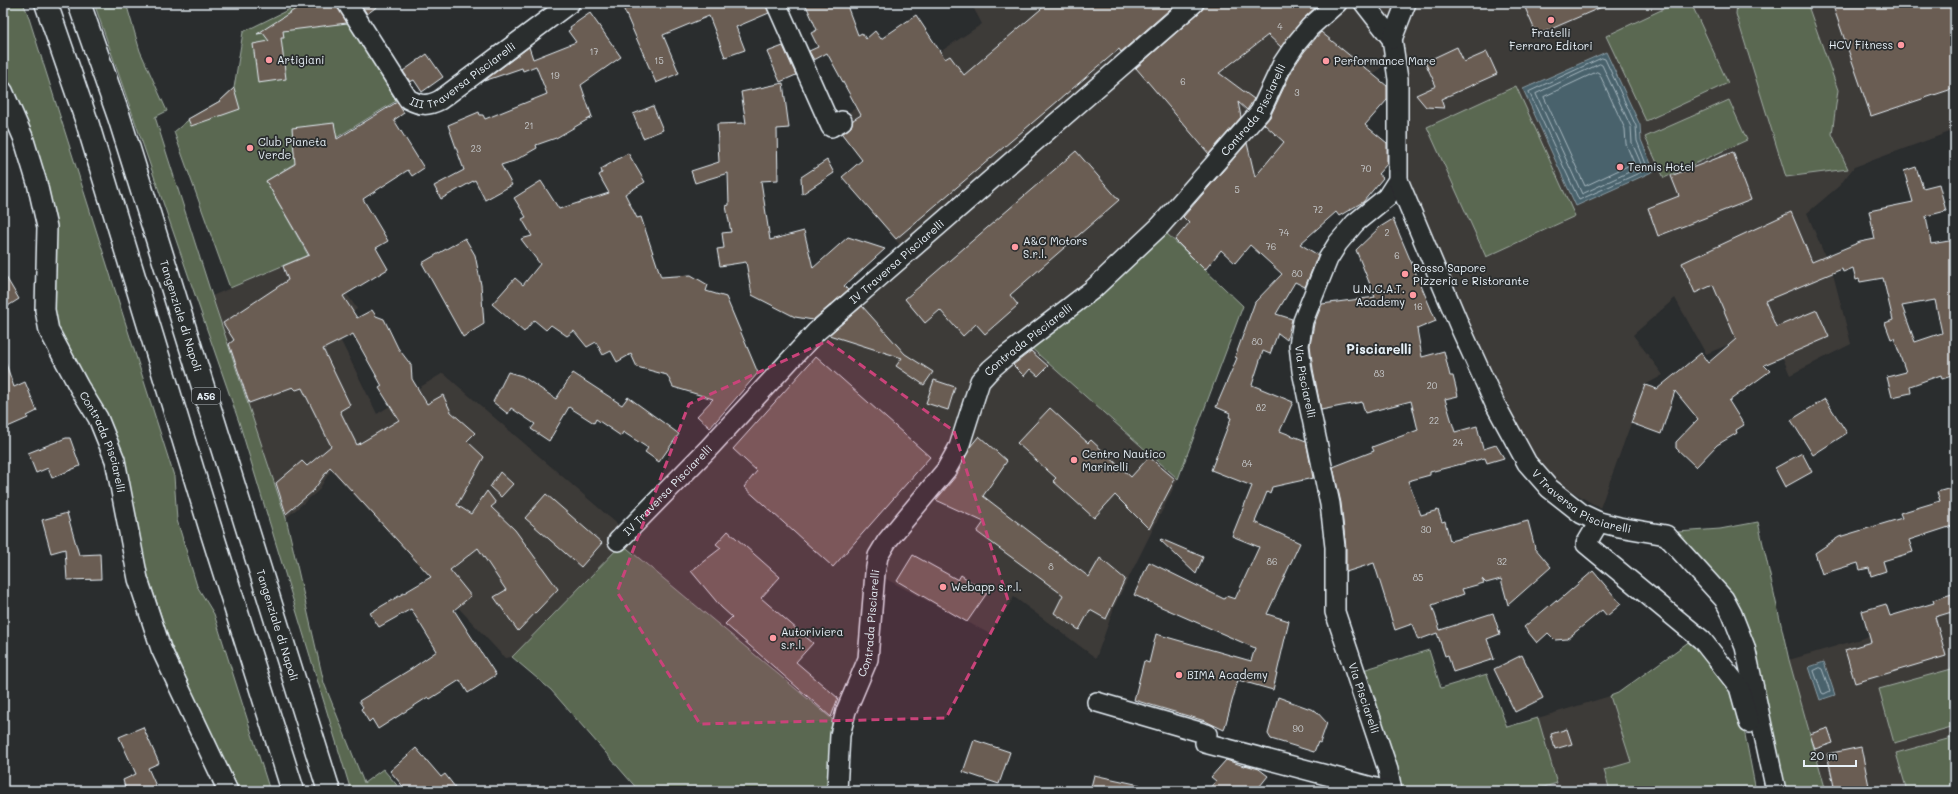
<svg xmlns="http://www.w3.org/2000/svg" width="1958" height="794" viewBox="0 0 1958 794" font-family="Mali,sans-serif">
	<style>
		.built { fill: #3e3b39 }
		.green { fill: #5a6851; stroke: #a1aca4 }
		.water { fill: #48626c; stroke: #889ba4 }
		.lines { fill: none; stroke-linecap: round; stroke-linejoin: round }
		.shore { stroke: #a8b8c0; stroke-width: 1 }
		.building { fill: #6b5d52; stroke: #e8f1f8; fill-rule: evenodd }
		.minor-casing { stroke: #e8f1f8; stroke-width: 22 }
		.motorway-casing { stroke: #e8f1f8; stroke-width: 25 }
		.minor { stroke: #2a2d2e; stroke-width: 19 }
		.motorway { stroke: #2a2d2e; stroke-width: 22 }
		.marked { fill: #ca437a; fill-opacity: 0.2; stroke: #ca437a; stroke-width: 3; stroke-dasharray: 8 5; stroke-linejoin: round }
		.poi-dot { fill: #ff9aa2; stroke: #2a2d2e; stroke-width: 1.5 }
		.labels { text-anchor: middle; stroke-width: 3.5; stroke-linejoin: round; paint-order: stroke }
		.number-label { font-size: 9px; fill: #c9ccce }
		.shield { fill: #2a2d2e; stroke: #afb6bb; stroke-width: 1 }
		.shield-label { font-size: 10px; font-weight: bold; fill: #e8f1f8 }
		.poi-label { font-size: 11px; fill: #e8f1f8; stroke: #2a2d2e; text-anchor: start }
		.street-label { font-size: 11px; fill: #e8f1f8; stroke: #2a2d2e }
		.quarter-label { font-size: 13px; font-weight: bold; fill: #e8f1f8; stroke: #2a2d2e }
	</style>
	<rect width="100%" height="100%" fill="#2a2d2e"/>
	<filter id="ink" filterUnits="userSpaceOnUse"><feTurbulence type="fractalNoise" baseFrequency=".025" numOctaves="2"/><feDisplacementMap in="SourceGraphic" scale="8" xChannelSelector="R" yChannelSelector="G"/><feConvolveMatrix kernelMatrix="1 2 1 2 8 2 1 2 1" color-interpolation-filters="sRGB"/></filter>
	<g filter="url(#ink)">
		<path class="built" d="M971 3H1955V130L1854 167 1839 186 1807 213 1834 278 1851 344 1790 375 1770 327 1706 354 1675 298 1633 335 1663 375 1645 385 1600 508 1568 489 1529 458 1403 183 1386 63 1373 75 1205 270 1175 240 1029 346 1178 479 1115 605 1096 658 1014 597 990 634 871 571 863 611 857 666 832 719 622 544 512 657 505 658 331 470 318 491 286 518 212 296 318 251 357 309 333 325 377 414 443 373 623 529 905 251 842 177 862 160 833 123 982 24Z
			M1955 611V791H1826L1789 660Z
			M1610 696 1631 762 1604 770 1610 791H1531L1556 783 1538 718Z"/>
		<path class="green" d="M3 3H23L27 12 174 476 177 520 197 586 214 614 270 791H234L170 642 142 558 106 417 60 332 52 301 18 106 3 74Z
			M94 3H126L140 51 167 111 155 117 212 296 286 518 324 683 364 783 383 769 402 791H351L239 422Z
			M302 3H335L340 7 396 101 266 181 308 255 230 288 174 132 192 117 220 101 234 88 243 32Z
			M1676 3H1691L1728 83 1646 121 1606 36Z
			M1737 3H1807L1838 90 1832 134 1848 169 1786 177 1736 14Z
			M1516 86 1575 216 1486 257 1427 127Z
			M1729 100 1747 140 1664 178 1645 137Z
			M1163 230 1243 306 1178 479 1029 346Z
			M1758 522 1789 660 1826 791H1783L1746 635 1678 532 1720 529Z
			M622 544 832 719 829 791H639L551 690 512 657Z
			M1694 638 1739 704 1756 791H1610L1604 770 1631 762 1610 696 1618 693Z
			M1429 650 1441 688 1487 674 1507 727 1538 718 1557 783 1531 791H1403L1363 670Z
			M1955 668V726L1894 743 1879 689Z
			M1955 737V791H1907L1896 753Z"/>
		<path class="water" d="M1606 52 1640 125 1641 140 1654 171 1576 206 1523 89Z
			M1824 662 1835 695 1820 700 1809 667Z"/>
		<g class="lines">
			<path class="shore" d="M1602 58 1605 59 1636 126 1637 141 1648 169 1579 200 1529 92Z
				M1600 64 1602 65 1631 127 1632 143 1642 166 1582 194 1536 94Z
				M1597 72 1599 73 1625 129 1626 144 1634 163 1585 186 1544 97Z
				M1820 668 1822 669 1830 691 1824 694 1822 693 1814 671Z"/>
		</g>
		<path class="building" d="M305 3H336L347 23 283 31 284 38H281L286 79 258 83 253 44 269 41 263 33 257 34Z
			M360 3H382L367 14Z
			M621 3H643L645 8 656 3H765L769 13 736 27 745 50 725 57 709 16 663 35 679 73 656 83Z
			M805 3H846L858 35 862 33 866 39 875 31 881 39 916 15 945 59 950 56 964 75 1048 3H1177L1121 52 1119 49 896 239 842 177 862 160 842 134 851 127 853 120 861 115 827 53 814 60 809 51 818 47 811 33 817 30Z
			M1205 3H1320L1302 20 1281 47 1268 35 1219 73 1254 99 1247 110 1238 102 1241 117 1209 154 1136 68 1201 11Z
			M1523 3H1611L1537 35Z
			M1832 3H1955V88L1871 116Z
			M590 13 621 57 581 85 592 117 556 138 536 145 537 148 514 161 501 165 512 185 485 200 475 180 441 199 434 186 464 170 448 125 479 112 480 115H483L485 119 547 94 536 66 523 71 522 68 484 81 529 47 533 59 576 42 568 31 571 29 570 27Z
			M1321 32 1387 86V100L1365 125 1387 143V164L1378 174 1383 178 1363 202 1339 216 1336 212 1300 244 1318 255 1305 287 1295 282 1276 314 1292 319 1287 340 1278 333 1270 354 1263 351 1252 385 1293 402 1280 431 1306 441 1313 478 1272 487 1270 494 1267 492 1255 522 1300 543 1267 614 1289 621 1273 690 1238 680 1224 730 1205 721 1134 700 1144 661 1149 663 1156 634 1251 661 1255 648 1134 595 1149 562 1224 599 1226 596 1235 599 1259 547 1232 536 1252 486 1211 470 1231 418 1229 417 1230 413 1216 407 1237 358 1235 357 1255 302 1282 274 1250 245 1235 263 1221 250 1205 270 1175 240 1189 223 1183 217 1247 143 1255 177 1284 142 1264 124 1270 117 1293 68 1304 52Z
			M783 46 796 75 780 82 767 52Z
			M1457 47 1464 62 1487 52 1497 74 1441 99 1444 108 1426 107 1416 95 1436 86 1425 62Z
			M427 54 443 77 422 92 414 80 410 82 403 71Z
			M783 83 789 128 777 129 778 180 761 181 770 240 804 231 813 268 848 237 885 249 844 286 848 290 813 320 795 317 752 295 746 262 720 266 717 249 724 248 722 233 731 232 726 206 729 205 728 173 695 183 691 171 719 162 717 124 746 123 741 92Z
			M234 88 240 109 191 126 188 119 220 101Z
			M397 102 404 113 394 120 424 168 412 176 408 170 363 199 388 241 376 248 388 269 343 296 357 318 372 310 376 316 384 319 398 348 411 365 412 379 427 404 443 395 451 412 475 433 467 441 484 457 457 505 471 514 487 491 496 503 491 507 515 530 558 589 518 631 494 597 506 590 478 548 450 570 471 596 454 610 496 675 468 693 460 680 430 699 428 697 378 729 372 719 369 722 361 709 363 707 359 701 411 669 437 651 411 609 379 627 370 613 431 577 330 467 313 491 286 514 276 483 302 461 307 466 331 446 302 388 296 390 293 387 249 403 229 344 234 340 223 323 288 280 283 266 309 255 266 181 295 164 292 128 334 123 337 139ZM353 334 382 386 379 388 399 420 357 445 340 411 350 405 323 349Z
			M653 106 663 130 643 138 633 114Z
			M1076 151 1119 200 1010 295 1018 305 985 334 976 324 963 336 940 310 925 323 905 299Z
			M1733 152 1751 200 1658 236 1648 208 1679 196 1671 176Z
			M628 153 645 182 625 194 637 218 641 217 661 277 691 275 708 285 706 291 726 297 758 373 710 428 697 416 713 399 673 387 667 375 637 367 631 354 617 362 611 351 603 355 596 342 587 347 574 331 567 336 551 325 546 330 534 320 524 332 492 304 515 278 523 285 540 264 521 239 532 236 522 219 526 217 514 198 541 181 559 209 609 193 599 175 602 173 601 169Z
			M827 160 834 173 802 194 801 177Z
			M1916 167 1923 188 1939 184 1946 211 1926 216 1931 244 1955 240V375L1942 379 1941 375 1910 386 1911 393 1892 397 1887 377 1906 372 1894 338 1891 339 1885 323 1893 320 1883 278 1860 282 1859 279 1856 280 1853 268 1843 272 1842 269 1765 301 1776 327 1817 310 1829 337 1764 365 1770 371 1729 401 1744 425 1736 430 1737 433 1717 445 1696 467 1676 448V442L1698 419 1675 391 1661 434 1631 423 1645 385 1657 389 1701 353 1708 363 1736 339 1713 285 1695 293 1682 263 1791 212 1812 262 1860 242 1875 239 1869 211 1913 202 1904 171ZM1935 300 1942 333 1915 342 1902 306Z
			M1393 219 1436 321 1417 329 1422 357 1444 351 1450 376H1453L1458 396 1445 399 1455 432 1477 426 1483 449 1496 445 1504 458 1487 463 1485 458 1430 472V475L1408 481 1421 515 1438 510 1442 522 1445 521 1450 541 1528 521 1535 548 1551 567 1508 605 1501 579 1486 583 1482 579 1484 583 1462 589 1464 594 1432 605 1440 630 1493 613 1500 634 1487 639 1494 659 1453 672 1448 655 1445 656 1437 633 1418 640 1412 624 1395 630 1374 563 1346 572V548L1341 503 1333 467 1374 451 1372 447 1418 430 1411 401 1365 413 1362 402 1321 410 1313 369 1310 345 1314 324 1322 304 1375 297 1356 250 1380 227Z
			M465 238 475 255 481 285 484 324 463 337 422 263Z
			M3 272 19 299 3 309Z
			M862 306 905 354 933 372 924 385 896 366 902 358 829 335Z
			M1031 351 1048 366 1038 376 1030 369 1024 376 1013 365Z
			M816 356 930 457 833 567 744 487 757 471 733 449Z
			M3 361H5L14 387 25 382 37 411 27 416 28 418 3 429Z
			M508 372 522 376 556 399 573 373 622 405 628 397 679 434 659 462 645 452 648 448 623 432 621 436 596 419 594 423 569 407 549 441 531 429 535 424 511 408 508 414 493 402Z
			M934 380 955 387 948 410 926 403Z
			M1825 399 1847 433 1813 455 1791 420Z
			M1050 408 1088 443 1091 440 1131 477 1149 457 1175 479 1149 529 1115 495 1094 518 1053 481 1056 478 1017 443Z
			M979 436 1007 461 983 496 1089 577 1100 558 1125 579 1106 619 1090 610 1079 630 1054 613 1063 595 977 532 984 522 936 500 956 476 970 447Z
			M66 438H70L80 466 52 478 48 468 36 473 28 453Z
			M1802 453 1812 472 1785 487 1775 468Z
			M500 472 513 484 501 497 490 487Z
			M1955 487V525L1909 540 1913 552 1883 561 1886 571 1871 576 1869 568 1860 570 1858 563 1822 574 1815 553 1839 537 1902 518 1900 513 1940 501 1937 492Z
			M546 494 602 543 581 567 525 518Z
			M67 513 79 555 100 554 101 579 67 580 65 549 51 553 42 520Z
			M728 531 780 577 761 598 813 643 796 662 838 698 831 717 725 624 732 617 721 607 691 571 721 548 716 544Z
			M1161 539 1203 557 1196 574 1160 540Z
			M913 555 958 580 961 575 987 593 967 622 897 581Z
			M1593 571 1621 604 1607 616 1602 610 1567 639 1555 640 1548 633 1537 643 1524 627 1556 600 1557 602Z
			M1955 593V611L1935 617 1946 656 1855 683 1845 650 1871 642 1862 611 1886 604 1890 616 1934 603 1933 600Z
			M1522 655 1543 698 1515 712 1494 669Z
			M1278 697 1316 711 1327 723 1320 743 1318 742 1314 752 1271 739 1268 734Z
			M143 727 159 763 148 768 156 786 146 791H126L123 780 136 774 119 737Z
			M1828 728 1833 743 1815 749 1810 734Z
			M1567 729 1572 744 1555 749 1551 734Z
			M974 740 1010 752 999 784 963 772Z
			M1861 747 1870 791H1835L1827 754Z
			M416 748 441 777 445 774 458 791H407L390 771Z
			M1226 760 1244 766 1245 765 1259 769 1268 776 1256 791H1207L1216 781 1211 777Z
			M1094 775 1140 785 1139 791H1090Z"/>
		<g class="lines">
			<g class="minor-casing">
				<g id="minor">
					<path id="s1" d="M347 3 408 99C421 106 428 106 440 100L570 3"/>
					<path d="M776 3 831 127 842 121"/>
					<path id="s2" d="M1364 3 1392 39 1398 79V180L1387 197 1355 223 1338 243 1328 259 1303 321 1299 345 1302 371 1330 504 1335 547V612L1388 770 1392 791"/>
					<path d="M1392 39 1406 3"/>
					<path id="s3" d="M3 91 23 137 37 183 47 227 45 310 49 331 79 387 98 418 115 460 138 579 161 649 228 791"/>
					<path id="s4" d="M1398 180 1460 327 1495 404 1527 463 1549 488 1582 514 1599 522 1619 527 1666 535 1724 599 1732 614 1745 647 1776 791"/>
					<path d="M1599 522 1586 544 1702 640 1739 687 1749 723"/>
					<path id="s5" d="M618 541 708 449 816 332 1194 3"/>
					<path d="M1097 702 1207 734 1205 743 1387 791"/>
					<path id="s6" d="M837 791 840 735 846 711 868 659 875 573 878 556 887 541 946 470 959 447 980 381 991 369 1006 356 1092 290 1160 226 1260 112 1283 63 1295 45 1310 27 1337 3"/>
				</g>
			</g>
			<g class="motorway-casing">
				<g id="motorway">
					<path d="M46 3 87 122 210 527 293 791"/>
					<path id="s7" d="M79 3 119 117 329 791"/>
				</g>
			</g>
			<use href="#minor" class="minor"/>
			<use href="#motorway" class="motorway"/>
		</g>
	</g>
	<path class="marked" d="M827 341 954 431 1008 600 946 718 700 724 617 592 689 404Z"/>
	<g class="poi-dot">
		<circle cx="1551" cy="20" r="4"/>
		<circle cx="1901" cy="45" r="4"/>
		<circle cx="269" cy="60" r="4"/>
		<circle cx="1326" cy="61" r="4"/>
		<circle cx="250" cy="148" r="4"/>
		<circle cx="1620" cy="167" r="4"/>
		<circle cx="1015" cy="247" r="4"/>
		<circle cx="1405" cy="274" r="4"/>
		<circle cx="1413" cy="295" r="4"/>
		<circle cx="1074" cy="460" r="4"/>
		<circle cx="943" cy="587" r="4"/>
		<circle cx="773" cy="638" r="4"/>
		<circle cx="1179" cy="675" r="4"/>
	</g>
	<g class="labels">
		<g class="number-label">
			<text x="1280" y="30">4</text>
			<text x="594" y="55">17</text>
			<text x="659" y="64">15</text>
			<text x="555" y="79">19</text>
			<text x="1183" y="85">6</text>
			<text x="1297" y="96">3</text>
			<text x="529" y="129">21</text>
			<text x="476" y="152">23</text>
			<text x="1366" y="172">70</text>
			<text x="1237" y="193">5</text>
			<text x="1318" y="213">72</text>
			<text x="1284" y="236">74</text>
			<text x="1387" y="236">2</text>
			<text x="1271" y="250">76</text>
			<text x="1397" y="259">6</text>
			<text x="1297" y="277">80</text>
			<text x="1418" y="310">16</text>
			<text x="1257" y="345">80</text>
			<text x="1379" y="377">83</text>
			<text x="1432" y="389">20</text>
			<text x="1261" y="411">82</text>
			<text x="1434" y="424">22</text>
			<text x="1458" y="446">24</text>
			<text x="1247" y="467">84</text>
			<text x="1426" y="533">30</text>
			<text x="1272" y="565">86</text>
			<text x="1502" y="565">32</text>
			<text x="1051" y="570">8</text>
			<text x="1418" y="581">85</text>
			<text x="1298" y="732">90</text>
		</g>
		<rect class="shield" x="192" y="388" width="28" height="16" rx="3"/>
		<g class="shield-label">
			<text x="206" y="400">A56</text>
		</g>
		<g class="poi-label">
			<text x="1551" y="37" text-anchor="middle">Fratelli<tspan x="1551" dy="13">Ferraro Editori</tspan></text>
			<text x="1893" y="49" text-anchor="end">HCV Fitness</text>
			<text x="277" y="64">Artigiani</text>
			<text x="1334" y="65">Performance Mare</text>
			<text x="258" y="146">Club Pianeta<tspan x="258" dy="13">Verde</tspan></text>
			<text x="1628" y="171">Tennis Hotel</text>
			<text x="1023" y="245">A&amp;C Motors<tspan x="1023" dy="13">S.r.l.</tspan></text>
			<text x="1413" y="272">Rosso Sapore<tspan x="1413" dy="13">Pizzeria e Ristorante</tspan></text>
			<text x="1405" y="293" text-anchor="end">U.N.C.A.T.<tspan x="1405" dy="13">Academy</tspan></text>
			<text x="1082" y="458">Centro Nautico<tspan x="1082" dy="13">Marinelli</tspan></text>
			<text x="951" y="591">Webapp s.r.l.</text>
			<text x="781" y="636">Autoriviera<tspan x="781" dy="13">s.r.l.</tspan></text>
			<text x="1187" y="679">BIMA Academy</text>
		</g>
		<g class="street-label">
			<text dy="4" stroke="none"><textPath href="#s1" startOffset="178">III Traversa Pisciarelli</textPath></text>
			<text dy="4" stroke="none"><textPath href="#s6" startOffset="834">Contrada Pisciarelli</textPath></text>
			<text dy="4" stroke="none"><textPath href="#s5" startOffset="395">IV Traversa Pisciarelli</textPath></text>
			<text dy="4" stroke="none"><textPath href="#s7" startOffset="329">Tangenziale di Napoli</textPath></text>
			<text dy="4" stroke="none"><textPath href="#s6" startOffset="510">Contrada Pisciarelli</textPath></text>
			<text dy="4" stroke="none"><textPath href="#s2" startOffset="422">Via Pisciarelli</textPath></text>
			<text dy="4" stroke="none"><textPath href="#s3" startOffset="372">Contrada Pisciarelli</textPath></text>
			<text dy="4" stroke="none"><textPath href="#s5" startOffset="71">IV Traversa Pisciarelli</textPath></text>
			<text dy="4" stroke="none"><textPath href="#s4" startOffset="380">V Traversa Pisciarelli</textPath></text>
			<text dy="4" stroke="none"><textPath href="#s6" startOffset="173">Contrada Pisciarelli</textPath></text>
			<text dy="4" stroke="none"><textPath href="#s7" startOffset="653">Tangenziale di Napoli</textPath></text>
			<text dy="4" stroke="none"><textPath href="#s2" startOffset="746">Via Pisciarelli</textPath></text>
		</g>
		<g class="quarter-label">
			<text x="1379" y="354">Pisciarelli</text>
		</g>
	</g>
	<rect width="1958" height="794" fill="none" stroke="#2a2d2e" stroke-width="16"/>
	<rect x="8" y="8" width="1942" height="778" fill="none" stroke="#e8f1f8" stroke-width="1.5" filter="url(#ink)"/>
	<path d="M1804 760v6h52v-6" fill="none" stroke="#e8f1f8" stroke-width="2"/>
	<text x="1810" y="760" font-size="12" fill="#e8f1f8" stroke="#2a2d2e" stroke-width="3" paint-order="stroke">20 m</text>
</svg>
